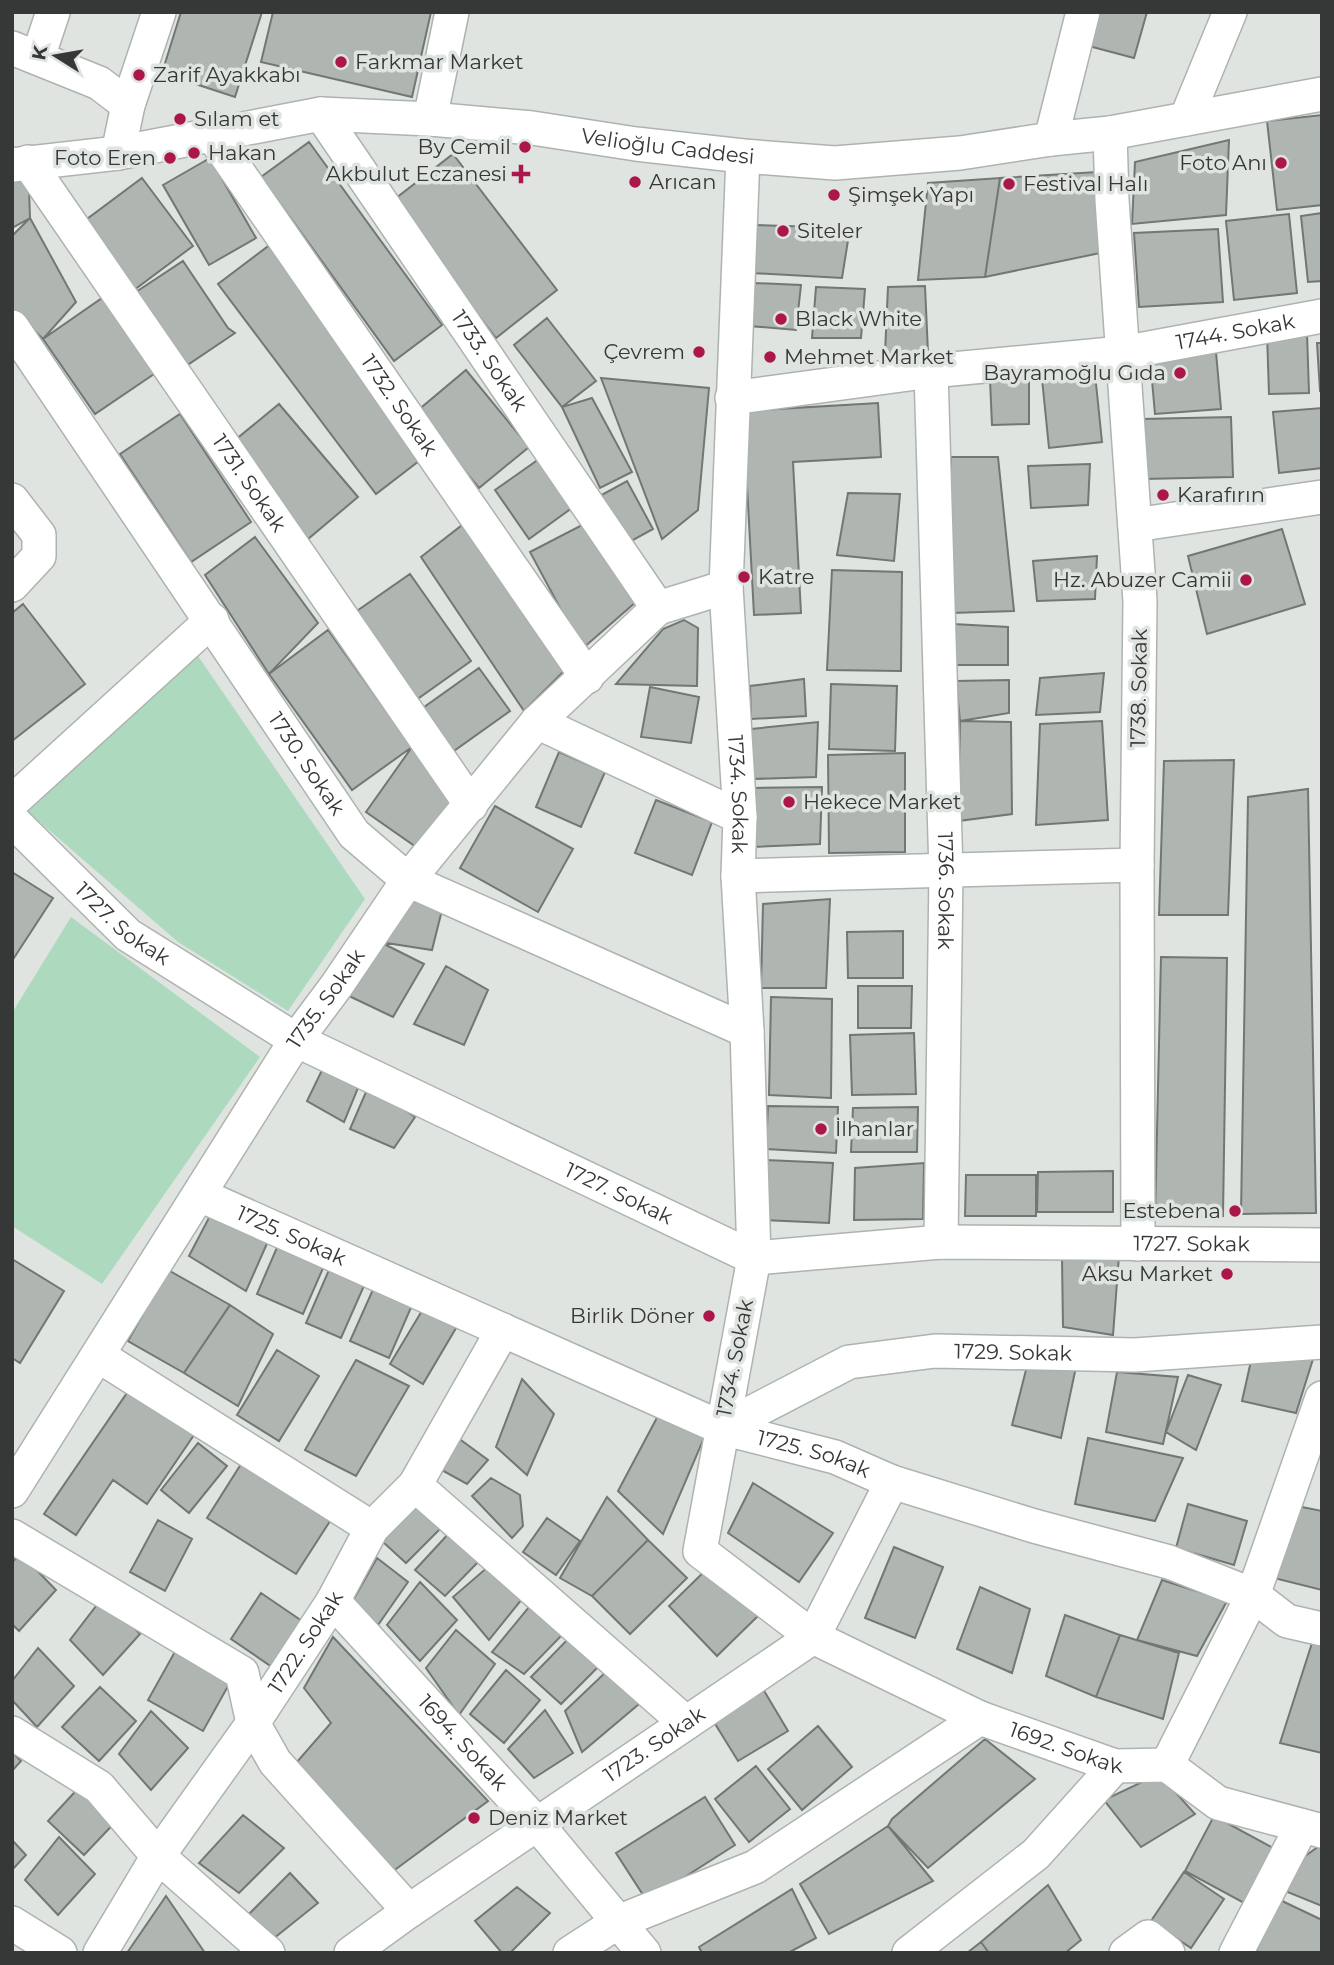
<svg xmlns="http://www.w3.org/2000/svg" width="1334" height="1965" viewBox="0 0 1334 1965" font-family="Montserrat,sans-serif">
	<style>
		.green { fill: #addabf }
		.building { fill: #afb5b1; stroke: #727774; stroke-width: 2 }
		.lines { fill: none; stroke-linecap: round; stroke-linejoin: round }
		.minor-casing { stroke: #aeb3b0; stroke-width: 36 }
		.minor { stroke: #fff; stroke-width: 33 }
		.poi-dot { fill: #ab174a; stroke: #dfe4e1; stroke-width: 2.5 }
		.labels { text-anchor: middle; stroke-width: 7; stroke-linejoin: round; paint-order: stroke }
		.poi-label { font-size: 21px; fill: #353836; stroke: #dfe4e1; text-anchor: start }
		.street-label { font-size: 21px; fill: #353836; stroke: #dfe4e1 }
	</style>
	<rect width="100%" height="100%" fill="#dfe4e1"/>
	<path class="green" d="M198 656 365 899 288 1011 178 942 27 811Z
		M71 917 260 1057 102 1284 12 1226V1013Z"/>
	<path class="building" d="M181 12H262L235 97 162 73Z
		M273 12H431L412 97 261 62Z
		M1094 12H1147L1134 58 1085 45Z
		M1322 115V205L1277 210 1267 121Z
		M1229 140 1226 215 1132 224 1135 162Z
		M309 142 442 325 394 361 261 177Z
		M453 154 557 290 496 338 391 202Z
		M210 158 256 238 209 265 163 185Z
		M28 162 30 218 12 228V168Z
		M1097 172 1105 252 985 277 1000 178Z
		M142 178 193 246 134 290 83 222Z
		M1000 178 985 277 918 280 928 183Z
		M1322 213V281L1308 282 1301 216Z
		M1289 214 1297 293 1234 300 1226 221Z
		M30 218 76 302 43 339 12 309V236Z
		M757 225 850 228 842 278 752 273Z
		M1218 229 1223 302 1139 307 1134 233Z
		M271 244 428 454 376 494 218 284Z
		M183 261 228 328 235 333 183 368 133 294Z
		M754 283 801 285 796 330 749 326Z
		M925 286 928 353H885L888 287Z
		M816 287 865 289 861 338H812Z
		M105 296 157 372 95 414 43 339Z
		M547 318 596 381 562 407 514 345Z
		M1307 333 1309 393 1269 394 1267 334Z
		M1317 343H1322V391H1320Z
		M1216 352 1221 409 1155 414 1150 358Z
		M1094 364 1102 442 1049 448 1041 369Z
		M466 370 529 447 479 488 416 412Z
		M1029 376V424L992 425 990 380Z
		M601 378 709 388 698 510 662 539Z
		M592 398 632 472 600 488 562 407Z
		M878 403 881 457 793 462 801 613 754 615 743 411Z
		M279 404 358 497 308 539 229 445Z
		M1322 408V468L1279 473 1273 412Z
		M180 414 251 522 191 562 120 454Z
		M1231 417 1233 477 1144 479 1142 419Z
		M542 457 576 505 529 539 495 490Z
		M951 457H998L1014 611 951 613Z
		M1090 464 1088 505 1031 508 1028 466Z
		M627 481 653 529 624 545 598 497Z
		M848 493 900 494 894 561 837 555Z
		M466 522 567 668 524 711 421 557Z
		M582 525 637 601 582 649 530 552Z
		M1282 529 1305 604 1207 634 1188 556Z
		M255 537 318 623 269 674 205 575Z
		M1097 556 1095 599 1037 601 1033 561Z
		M832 570 902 572 901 671 827 670Z
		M410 574 471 661 416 700 354 613Z
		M23 604 85 684 12 741V613Z
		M684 620 698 628 697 686 616 684 663 629Z
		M953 624 1008 627V665H951Z
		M328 630 412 747 352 790 269 674Z
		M479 668 510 711 451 753 420 710Z
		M1104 673 1100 712 1036 715 1040 678Z
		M804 679 806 716 751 719 750 686Z
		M1009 680V713L960 721 956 681Z
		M831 684 897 686 895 751 829 749Z
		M650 687 699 697 691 743 641 737Z
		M960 721 1011 722 1012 814 958 821Z
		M1102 721 1108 820 1036 825 1040 724Z
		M818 722 816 777 752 779 751 729Z
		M412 747 452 802 419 849 366 812Z
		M559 752 605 772 581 827 536 807Z
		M905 753V852L829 853 828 755Z
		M1234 760 1228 915H1159L1164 761Z
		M822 787 820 844 753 847 751 788Z
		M1308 789 1316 1213 1241 1214 1248 797Z
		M656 800 712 822 692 875 635 853Z
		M495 806 573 849 538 912 460 868Z
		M12 872 53 898 12 961Z
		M411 896 442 910 432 950 380 942Z
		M830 899 826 988H761L763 904Z
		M903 931V978H848L847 932Z
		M380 942 424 964 393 1017 349 996Z
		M1161 957 1227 958 1223 1216 1155 1219Z
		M446 966 488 990 464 1045 414 1024Z
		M858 986H912L911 1028H858Z
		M771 997 832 999 831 1098 769 1095Z
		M914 1033 916 1094 852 1095 850 1035Z
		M324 1066 358 1088 344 1122 307 1101Z
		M369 1085 415 1117 394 1148 350 1129Z
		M768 1106 838 1107 836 1153 766 1149Z
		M918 1107 917 1152H851L853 1108Z
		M766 1160 833 1163 829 1223 763 1220Z
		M924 1163 923 1219 854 1220 855 1168Z
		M1113 1171V1212H1037L1038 1172Z
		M966 1175H1036V1216H965Z
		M212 1212 269 1239 246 1291 189 1256Z
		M281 1238 327 1259 303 1314 257 1294Z
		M1119 1256 1113 1335 1063 1327 1062 1258Z
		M12 1259 64 1291 20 1363 12 1358Z
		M332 1263 367 1279 341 1338 306 1323Z
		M168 1270 230 1305 184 1373 128 1341Z
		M375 1285 413 1303 389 1358 350 1341Z
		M230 1305 273 1334 238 1406 184 1373Z
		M423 1309 456 1328 423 1384 390 1364Z
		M277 1350 319 1376 279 1441 237 1415Z
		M1314 1356 1296 1413 1242 1401 1251 1361Z
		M356 1360 409 1386 356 1476 305 1450Z
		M1028 1362 1076 1367 1061 1438 1012 1425Z
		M1117 1372 1178 1377 1163 1444 1106 1432Z
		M1188 1375 1221 1385 1196 1450 1166 1432Z
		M522 1379 554 1414 527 1475 496 1447Z
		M129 1390 194 1435 147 1504 113 1480 76 1535 44 1514Z
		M660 1412 704 1438 663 1534 618 1491Z
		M454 1435 488 1460 467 1484 438 1468Z
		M1088 1438 1183 1458 1155 1521 1075 1504Z
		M198 1443 227 1466 189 1513 161 1490Z
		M243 1461 332 1518 296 1574 207 1518Z
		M491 1478 520 1495 523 1526 512 1538 472 1496Z
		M753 1483 833 1533 799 1582 728 1533Z
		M607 1497 648 1540 592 1596 560 1578Z
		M417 1498 446 1523 406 1563 383 1542Z
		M1188 1504 1247 1521 1234 1565 1176 1548Z
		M1297 1506 1322 1511V1590L1270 1577Z
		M547 1518 580 1541 556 1575 523 1552Z
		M158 1520 192 1539 165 1591 130 1572Z
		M451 1531 481 1559 445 1596 415 1570Z
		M648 1540 687 1578 630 1634 592 1596Z
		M894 1547 943 1567 915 1638 865 1618Z
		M20 1553 56 1590 19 1631 12 1624V1563Z
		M377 1558 408 1582 378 1625 352 1602Z
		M711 1565 759 1615 717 1656 669 1606Z
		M489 1566 522 1599 489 1640 453 1597Z
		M1162 1580 1227 1601 1197 1656 1137 1640Z
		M420 1582 457 1620 420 1661 387 1625Z
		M980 1587 1030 1609 1012 1673 957 1649Z
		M261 1593 302 1621 272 1667 231 1639Z
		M103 1597 140 1634 103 1675 70 1640Z
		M529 1607 565 1632 524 1674 492 1652Z
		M1065 1615 1120 1635 1096 1697 1046 1676Z
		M456 1630 495 1664 459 1715 426 1668Z
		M1120 1635 1179 1653 1163 1719 1096 1697Z
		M571 1636 603 1662 561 1704 531 1677Z
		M333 1637 488 1801 392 1872 296 1763 331 1723 304 1688Z
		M1312 1643 1322 1646V1753L1280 1743Z
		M38 1648 74 1686 37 1727 12 1700V1681Z
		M177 1648 232 1679 203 1731 148 1700Z
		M610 1668 645 1699 582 1752 565 1711Z
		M506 1670 540 1700 504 1743 470 1714Z
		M760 1684 788 1731 738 1761 709 1714Z
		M100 1687 136 1721 99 1761 62 1727Z
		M545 1710 573 1753 534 1778 508 1749Z
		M151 1711 188 1748 151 1790 119 1754Z
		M818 1726 852 1767 802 1810 768 1769Z
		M985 1739 1035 1779 928 1868 888 1826 892 1819Z
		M12 1752 21 1761 12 1771Z
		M756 1766 790 1809 749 1842 715 1799Z
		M1159 1774 1195 1814 1141 1847 1104 1800Z
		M85 1781 122 1815 84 1855 48 1821Z
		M705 1797 735 1845 647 1901 616 1853Z
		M243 1815 284 1848 239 1893 199 1863Z
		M1214 1816 1273 1848 1244 1903 1185 1871Z
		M888 1826 933 1881 829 1934 800 1884Z
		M59 1837 95 1874 58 1915 25 1880Z
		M12 1840 26 1855 12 1870Z
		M1322 1844V1906L1285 1891 1297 1862Z
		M1184 1872 1224 1899 1191 1948 1151 1921Z
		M290 1873 318 1903 273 1939 246 1917Z
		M1048 1885 1081 1940 1065 1953H989L981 1942Z
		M517 1887 550 1913 510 1953H502L475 1921Z
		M792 1889 816 1938 788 1953H702L699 1947Z
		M166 1896 205 1953H127Z
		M1280 1900 1322 1920V1953H1255Z
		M981 1942 989 1953H967Z"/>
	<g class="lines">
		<g class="minor-casing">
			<g id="minor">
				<path d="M12 48 99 83 128 105"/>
				<path d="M38 57 53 12"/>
				<path id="s1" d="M321 114 658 608"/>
				<path d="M430 119 452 12"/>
				<path d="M1186 119 1230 12"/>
				<path id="s2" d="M211 133 587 677"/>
				<path d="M1110 133 1112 200 1140 601 1137 865 1138 1244"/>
				<path d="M1051 139 1083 12"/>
				<path d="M118 153 128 105 159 12"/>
				<path id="s3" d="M743 156 726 587 740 817 738 876 747 1031 754 1258 700 1551 813 1637 980 1718 1115 1766 1167 1765 1218 1803 1322 1831"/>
				<path id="s4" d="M28 162 471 805"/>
				<path id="s5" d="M12 165 118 153 321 114 430 119 532 128 636 144 743 156 835 163 960 153 1051 139 1110 133 1322 94"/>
				<path id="s6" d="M12 327 354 834 408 880 747 1031"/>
				<path id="s7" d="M931 371 946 872 941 1242"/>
				<path id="s8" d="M732 398 931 371 1122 353 1322 316"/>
				<path d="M12 500 39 535V556L12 585"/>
				<path d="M1135 525 1322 497"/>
				<path d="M537 722 740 817"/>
				<path d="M12 802 212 620"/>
				<path id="s9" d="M12 820 128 935 296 1040 754 1258 941 1242 1322 1245"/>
				<path d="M738 876 1137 865"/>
				<path id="s10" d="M200 1195 722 1428 835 1457 892 1482 1034 1526 1169 1562 1253 1595 1287 1621 1322 1629"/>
				<path d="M99 1356 372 1528"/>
				<path id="s11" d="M722 1428 849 1362 935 1351 1135 1355 1322 1342"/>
				<path d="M415 1485 686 1723"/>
				<path id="s12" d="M12 1491 296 1040 337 985 408 880 537 722 658 608 726 587"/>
				<path d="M12 1536 242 1673 253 1723 275 1762 409 1911"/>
				<path id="s13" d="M333 1601 537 1824 644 1953"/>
				<path d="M12 1733 99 1787 158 1856 268 1953"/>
				<path d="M1167 1765 1253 1595 1322 1398"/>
				<path d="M12 1923 60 1953"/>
				<path id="s14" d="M100 1953 158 1856 253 1723 333 1601 372 1528 415 1485 503 1330"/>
				<path id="s15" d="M351 1953 409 1911 813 1637 892 1482"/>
				<path d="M570 1953 618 1922 755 1867 980 1718"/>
				<path d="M909 1953 1036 1854 1115 1766"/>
				<path d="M1126 1953 1148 1937 1168 1953"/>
				<path d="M1236 1953 1302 1826"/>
			</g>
		</g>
		<use href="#minor" class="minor"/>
	</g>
	<g class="poi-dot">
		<circle cx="341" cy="62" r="7"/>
		<circle cx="139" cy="75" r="7"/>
		<circle cx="180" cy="119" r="7"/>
		<circle cx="525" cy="147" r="7"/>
		<circle cx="194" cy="153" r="7"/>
		<circle cx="170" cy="158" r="7"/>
		<circle cx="1281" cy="163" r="7"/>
		<path d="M517.5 163.5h7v7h7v7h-7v7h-7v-7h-7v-7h7z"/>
		<circle cx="635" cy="182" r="7"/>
		<circle cx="1009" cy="184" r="7"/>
		<circle cx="834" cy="195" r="7"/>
		<circle cx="783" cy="231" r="7"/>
		<circle cx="781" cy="319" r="7"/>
		<circle cx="699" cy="352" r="7"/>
		<circle cx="770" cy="357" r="7"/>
		<circle cx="1180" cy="373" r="7"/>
		<circle cx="1163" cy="495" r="7"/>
		<circle cx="744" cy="577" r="7"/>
		<circle cx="1246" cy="580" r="7"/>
		<circle cx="789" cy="802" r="7"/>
		<circle cx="821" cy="1129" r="7"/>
		<circle cx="1235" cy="1211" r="7"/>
		<circle cx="1227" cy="1274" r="7"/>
		<circle cx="709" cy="1316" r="7"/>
		<circle cx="474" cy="1818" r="7"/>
	</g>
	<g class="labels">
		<g class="poi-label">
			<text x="355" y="69">Farkmar Market</text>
			<text x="153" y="82">Zarif Ayakkabı</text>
			<text x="194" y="126">Sılam et</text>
			<text x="511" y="154" text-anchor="end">By Cemil</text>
			<text x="208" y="160">Hakan</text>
			<text x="156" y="165" text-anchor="end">Foto Eren</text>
			<text x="1267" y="170" text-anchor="end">Foto Anı</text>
			<text x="507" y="181" text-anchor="end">Akbulut Eczanesi</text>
			<text x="649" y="189">Arıcan</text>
			<text x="1023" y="191">Festival Halı</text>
			<text x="848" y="202">Şimşek Yapı</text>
			<text x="797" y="238">Siteler</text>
			<text x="795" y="326">Black White</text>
			<text x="685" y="359" text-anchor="end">Çevrem</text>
			<text x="784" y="364">Mehmet Market</text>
			<text x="1166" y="380" text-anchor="end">Bayramoğlu Gıda</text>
			<text x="1177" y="502">Karafırın</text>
			<text x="758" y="584">Katre</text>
			<text x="1232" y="587" text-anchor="end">Hz. Abuzer Camii</text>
			<text x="803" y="809">Hekece Market</text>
			<text x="835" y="1136">İlhanlar</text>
			<text x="1221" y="1218" text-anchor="end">Estebena</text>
			<text x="1213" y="1281" text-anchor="end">Aksu Market</text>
			<text x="695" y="1323" text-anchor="end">Birlik Döner</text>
			<text x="488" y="1825">Deniz Market</text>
		</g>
		<g class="street-label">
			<text dy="7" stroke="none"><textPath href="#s5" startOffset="662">Velioğlu Caddesi</textPath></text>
			<text dy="7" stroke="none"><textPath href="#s8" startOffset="508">1744. Sokak</textPath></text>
			<text dy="7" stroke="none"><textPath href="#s1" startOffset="299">1733. Sokak</textPath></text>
			<text dy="7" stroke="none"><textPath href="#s2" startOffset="331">1732. Sokak</textPath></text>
			<text dy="7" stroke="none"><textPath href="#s4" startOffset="390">1731. Sokak</textPath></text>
			<text transform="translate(1139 688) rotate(-89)" y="7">1738. Sokak</text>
			<text dy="7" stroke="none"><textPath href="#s6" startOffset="527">1730. Sokak</textPath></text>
			<text dy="7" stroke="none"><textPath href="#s3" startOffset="639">1734. Sokak</textPath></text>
			<text dy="7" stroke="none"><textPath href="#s7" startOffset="520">1736. Sokak</textPath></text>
			<text dy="7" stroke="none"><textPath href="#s9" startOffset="152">1727. Sokak</textPath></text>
			<text dy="7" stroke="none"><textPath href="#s12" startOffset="584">1735. Sokak</textPath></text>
			<text dy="7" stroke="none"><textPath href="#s9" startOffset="719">1727. Sokak</textPath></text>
			<text dy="7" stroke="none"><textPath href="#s10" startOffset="100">1725. Sokak</textPath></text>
			<text dy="7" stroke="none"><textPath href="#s9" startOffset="1307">1727. Sokak</textPath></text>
			<text dy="7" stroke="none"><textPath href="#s11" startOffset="308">1729. Sokak</textPath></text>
			<text transform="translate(735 1358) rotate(-79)" y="7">1734. Sokak</text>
			<text dy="7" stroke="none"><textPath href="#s10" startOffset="667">1725. Sokak</textPath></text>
			<text dy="7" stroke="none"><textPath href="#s14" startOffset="373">1722. Sokak</textPath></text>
			<text dy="7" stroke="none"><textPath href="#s13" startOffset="192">1694. Sokak</textPath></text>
			<text dy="7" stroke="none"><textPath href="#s15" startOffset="368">1723. Sokak</textPath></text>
			<text dy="7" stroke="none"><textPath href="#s3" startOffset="1820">1692. Sokak</textPath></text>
		</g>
	</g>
	<rect width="1334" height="1965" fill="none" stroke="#353836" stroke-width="28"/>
	<g transform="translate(56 56) rotate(281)" stroke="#dfe4e1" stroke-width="5" paint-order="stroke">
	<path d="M0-5L12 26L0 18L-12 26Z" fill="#353836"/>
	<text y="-10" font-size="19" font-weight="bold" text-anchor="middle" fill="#353836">K</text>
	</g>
</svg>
